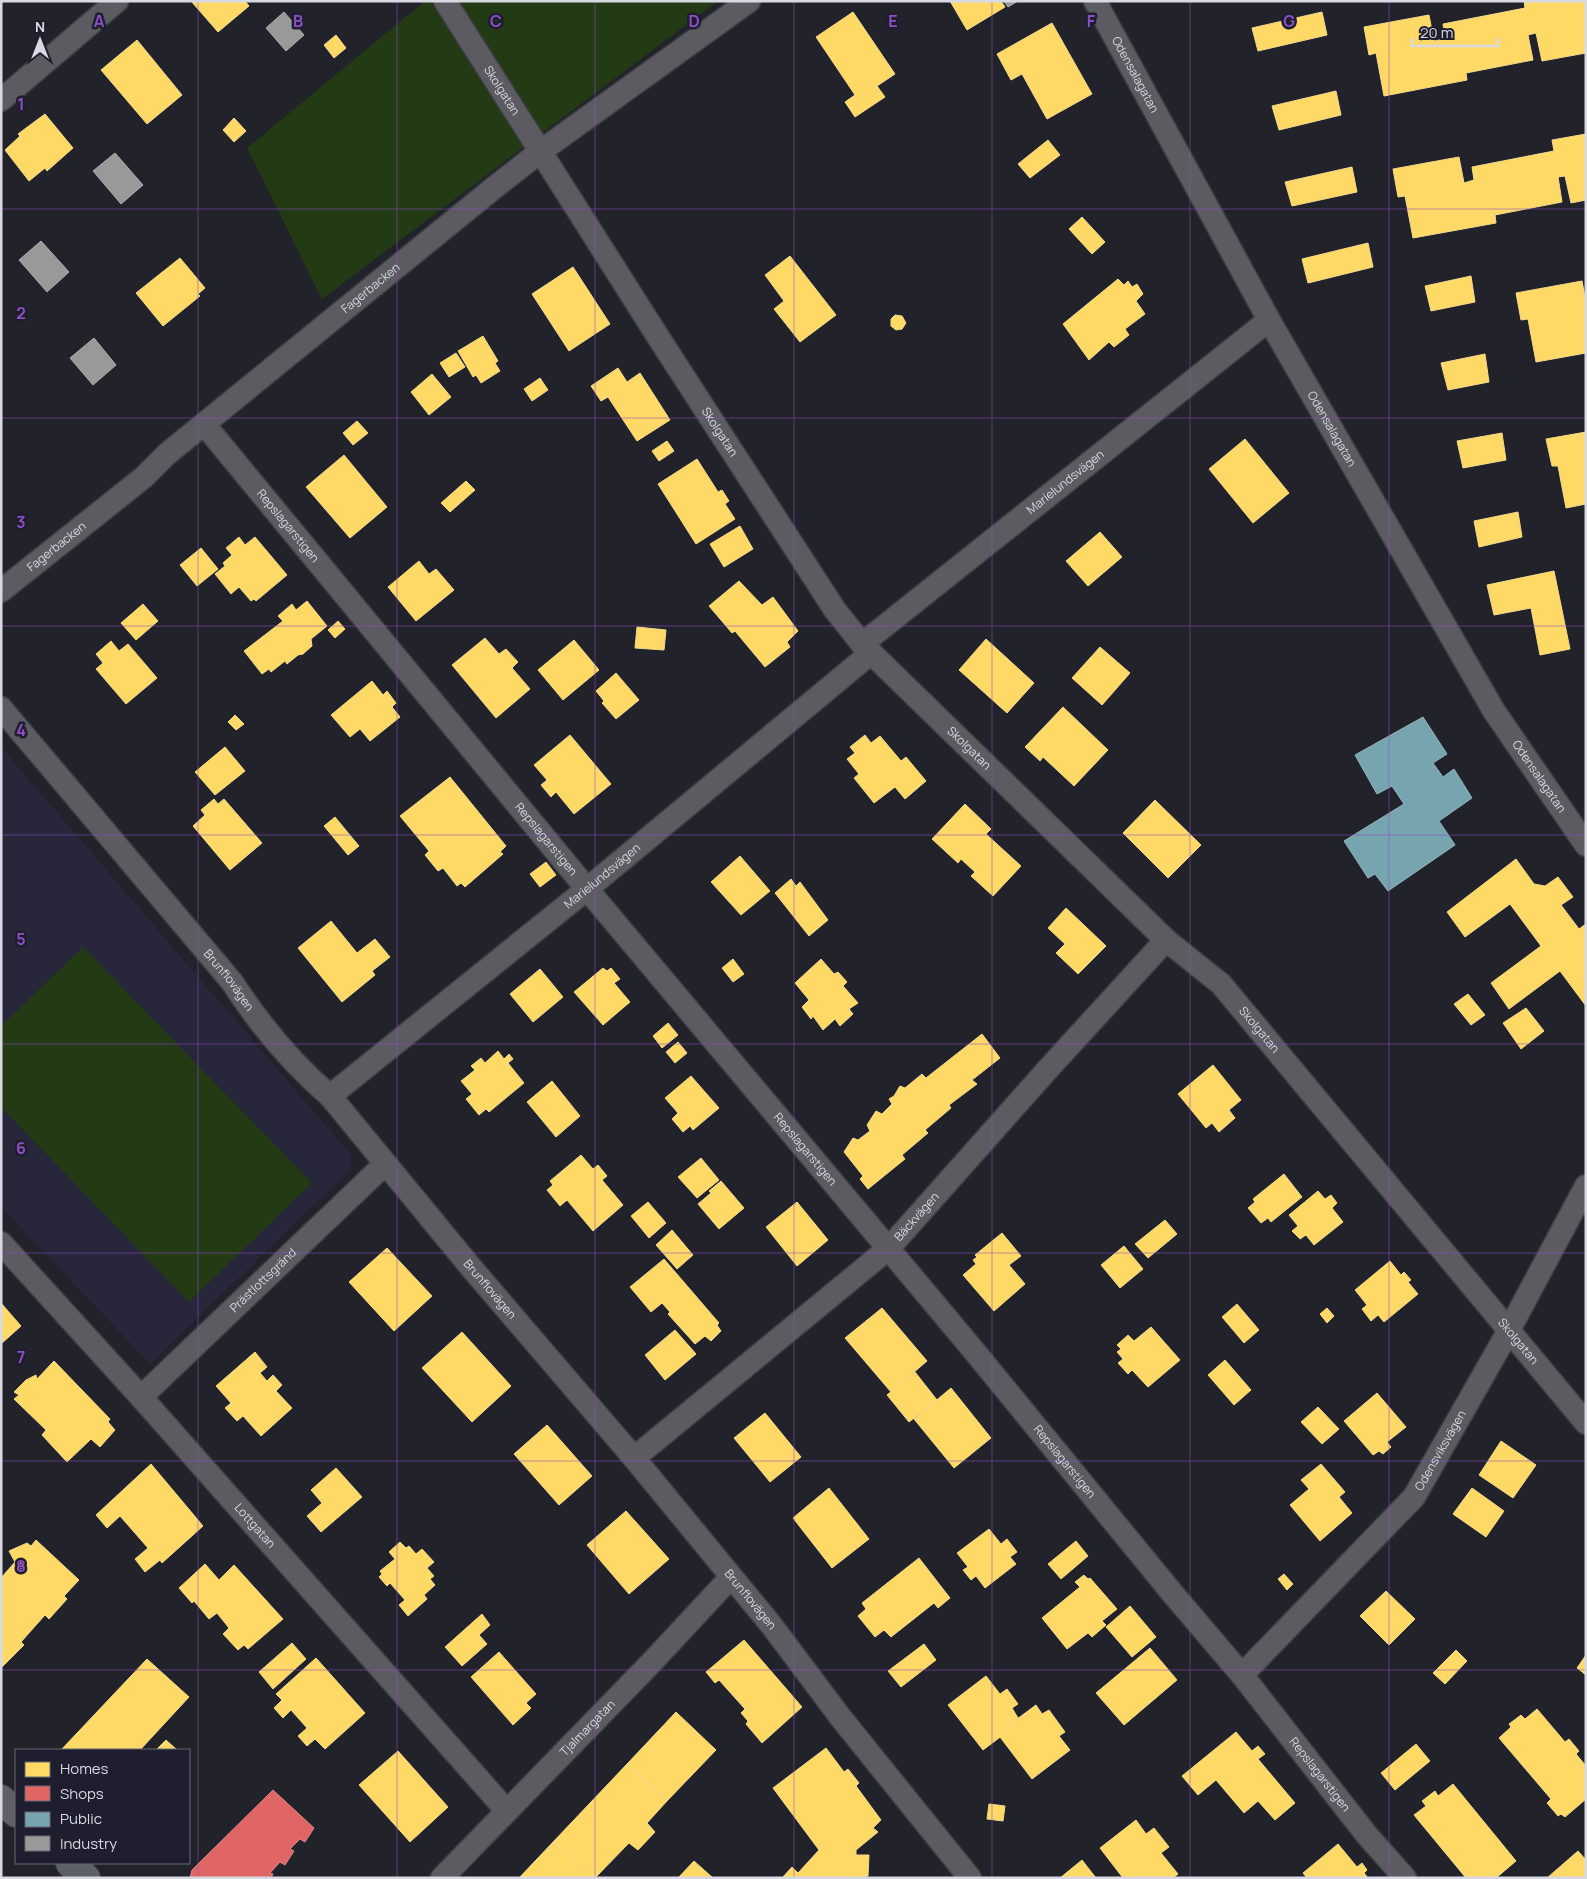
<svg xmlns="http://www.w3.org/2000/svg" width="1587" height="1879" viewBox="0 0 1587 1879" font-family="Manrope,sans-serif">
	<style>
		.built { fill: #28263a }
		.green { fill: #223b15 }
		.homes { fill: #ffd966; stroke: #f4d98c }
		.shops { fill: #e06666; stroke: #de888c }
		.public { fill: #76a5af; stroke: #94b5bf }
		.industry { fill: #999; stroke: #acacb0 }
		.lines { fill: none; stroke-linecap: round; stroke-linejoin: round }
		.minor-casing { stroke: #3d3d44; stroke-width: 25 }
		.secondary-casing { stroke: #3d3d44; stroke-width: 30 }
		.minor { stroke: #5b5b61; stroke-width: 22 }
		.secondary { stroke: #5d6067; stroke-width: 28 }
		.grid { fill: none; stroke: #8e4fc6; stroke-width: 1; stroke-opacity: 0.55 }
		.labels { text-anchor: middle; stroke-width: 5; stroke-linejoin: round; paint-order: stroke }
		.street-label { font-size: 12px; fill: #d9d9e4; stroke: #1f1e2e }
		.grid-label { font-size: 16px; text-anchor: middle; font-weight: bold; fill: #8e4fc6; stroke: #1f1e2e; stroke-width: 5; stroke-linejoin: round; paint-order: stroke }
	</style>
	<rect width="100%" height="100%" fill="#22222a"/>
	<path class="built" d="M1 747 351 1155V1169L150 1364 1 1207Z"/>
	<path class="green" d="M425 1H718L322 299 247 148Z
		M83 947 312 1183 189 1302 1 1107V1026Z"/>
	<path class="homes" d="M191 1H245L249 6 218 32Z
		M950 1H1001L1005 7 967 30Z
		M1524 1H1586V53L1542 61 1536 33 1528 35 1533 60 1466 73 1467 80 1384 96 1376 53 1369 55 1364 27 1429 15 1434 41 1445 39 1443 24 1525 8Z
		M853 12 895 74 877 86 885 97 855 117 845 102 855 95 816 37Z
		M1322 12 1327 35 1258 51 1252 28Z
		M1052 23 1092 94 1047 119 1022 74 1011 80 997 54Z
		M336 35 346 48 334 58 324 45Z
		M137 40 182 95 147 124 101 70Z
		M1336 91 1341 115 1279 130 1272 106Z
		M45 114 73 148 47 171 45 168 29 181 5 150 20 136 18 134Z
		M234 118 246 131 234 142 223 130Z
		M1586 134V200L1571 203 1565 176 1558 177 1562 202 1495 215 1496 223 1413 238 1405 196 1398 197 1393 169 1459 157 1464 183 1474 180 1472 167 1554 151 1552 140Z
		M1048 140 1060 155 1030 178 1018 164Z
		M1352 167 1357 192 1292 206 1285 182Z
		M1082 217 1105 242 1092 254 1069 229Z
		M1368 243 1373 267 1308 283 1302 259Z
		M790 256 836 315 800 342 774 309 784 301 765 275Z
		M180 258 205 288 198 294 200 296 163 326 136 293Z
		M573 267 610 324 569 351 532 294Z
		M1471 276 1475 302 1431 311 1425 286Z
		M1118 279 1124 285 1128 281 1132 287 1137 284 1143 294 1136 301 1145 314 1125 329 1129 335 1114 347 1109 342 1089 360 1063 324Z
		M1582 281 1586 302V353L1536 362 1528 319 1521 320 1516 293Z
		M895 315 902 316 906 323 902 329 896 330 891 326V319Z
		M483 336 498 361 495 363 500 371 481 383 476 375 473 377 458 351Z
		M456 353 465 367 449 377 440 363Z
		M1485 354 1489 382 1448 390 1441 363Z
		M618 368 627 382 640 373 670 420 637 441 608 397 601 401 591 386Z
		M432 374 451 397 429 415 411 392Z
		M540 378 548 390 532 401 524 389Z
		M357 421 368 433 353 445 343 433Z
		M1586 432V504L1566 508 1558 466H1552L1546 439Z
		M1502 433 1506 460 1463 468 1457 441Z
		M1245 439 1289 493 1253 523 1209 469Z
		M667 441 674 451 659 461 652 451Z
		M344 455 387 507 350 538 306 487Z
		M697 459 718 492 722 490 729 501 725 504 735 519 696 544 658 484Z
		M466 481 475 490 450 512 441 503Z
		M1518 512 1522 537 1479 547 1474 521Z
		M740 526 753 549 724 567 710 544Z
		M1100 532 1122 557 1088 586 1066 561Z
		M239 537 245 545 255 537 287 575 256 601 254 599 251 601 239 587 231 594 215 574 225 566 223 563 232 555 226 548Z
		M201 548 218 569 197 586 180 565Z
		M419 561 429 574 436 569 454 590 416 621 388 587Z
		M1554 571 1570 649 1540 655 1531 608 1494 615 1487 585Z
		M739 581 762 605 773 597 798 631 787 642 790 647 765 667 735 631 732 633 709 606Z
		M307 601 327 626 311 639 312 646 303 654 298 655 287 664 285 661 271 672 269 669 262 674 244 651 283 621 278 616 292 604 296 610Z
		M143 604 158 621 136 640 121 623Z
		M338 621 345 629 335 638 328 630Z
		M637 627 666 630 664 650 635 648Z
		M485 638 499 654 506 649 518 662 512 668 530 689 496 718 452 665Z
		M986 639 1034 683 1007 713 959 670Z
		M574 640 599 670 563 700 538 670Z
		M111 641 119 651 128 644 157 678 126 704 96 669 103 663 96 654Z
		M1100 647 1130 673 1102 705 1072 678Z
		M616 673 639 700 616 719 602 703 604 701 596 691Z
		M372 681 383 695 387 691 396 703 392 707 400 717 370 741 360 729 350 737 331 715Z
		M1063 707 1108 750 1074 786 1043 757 1040 761 1025 747Z
		M235 715 244 724 236 730 228 722Z
		M570 735 611 784 574 814 556 792 551 797 541 785 547 780 534 765Z
		M865 735 871 743 880 736 901 761 906 757 926 781 905 799 895 787 874 803 854 778 859 774 847 759 855 753 850 747Z
		M225 747 245 771 215 795 195 772Z
		M450 777 506 846 500 852 503 854 465 887 461 883 457 886 443 868 438 871 425 855 429 851 400 816Z
		M214 799 218 804 224 799 262 843 230 870 193 826 205 815 201 810Z
		M1155 800 1201 845 1168 878 1123 833Z
		M965 804 991 829 986 834 1021 866 993 896 971 876 975 872 961 859 958 863 932 839Z
		M335 817 349 834 338 843 324 826Z
		M349 834 359 846 348 855 338 843Z
		M740 856 770 891 741 915 711 882Z
		M1516 859 1534 884 1545 886 1558 877 1573 897 1561 905 1579 929 1586 924V1006L1560 971 1509 1009 1491 983 1541 946 1510 904 1465 937 1447 912Z
		M546 862 556 875 540 887 530 874Z
		M791 879 796 886 800 882 828 920 809 936 775 893Z
		M1066 908 1106 946 1078 974 1056 953 1065 944 1048 928Z
		M331 921 357 953 375 939 390 957 372 971 375 975 342 1002 298 948Z
		M733 959 744 974 733 982 722 968Z
		M821 959 834 974 838 972 847 982 843 986 858 1003 849 1009 853 1014 840 1026 835 1019 823 1030 813 1016 811 1019 802 1007 809 1000 795 983Z
		M603 968 607 971 611 968 620 979 614 983 630 1002 603 1025 574 992Z
		M540 969 563 997 533 1022 510 994Z
		M1468 994 1485 1015 1471 1025 1454 1004Z
		M1526 1008 1544 1031 1521 1049 1503 1023Z
		M668 1023 678 1035 662 1048 653 1036Z
		M982 1034 1000 1058 972 1080 977 1084 949 1105 951 1108 925 1130 928 1133 902 1155 905 1159 868 1189 860 1179 863 1176 844 1152 853 1138 858 1140 870 1131 867 1125 876 1111 882 1114 892 1104 889 1099 894 1096 900 1086 905 1088 922 1074 926 1078Z
		M678 1042 687 1053 675 1063 666 1052Z
		M498 1051 504 1059 509 1054 513 1059 508 1063 524 1083 489 1112 486 1109 479 1115 466 1099 472 1094 461 1081 475 1070 471 1066 481 1058 485 1063Z
		M1213 1065 1241 1100 1229 1110 1235 1118 1219 1132 1212 1123 1206 1128 1178 1094Z
		M691 1076 719 1108 693 1130 690 1126 683 1132 672 1119 678 1113 665 1098Z
		M552 1081 580 1116 556 1137 527 1102Z
		M581 1155 593 1169 598 1165 607 1176 602 1180 623 1205 593 1231 567 1200 560 1206 547 1190 553 1185 550 1181Z
		M701 1158 719 1180 697 1198 678 1177Z
		M1284 1174 1302 1197 1271 1222 1268 1218 1261 1223 1248 1208 1255 1202 1253 1199Z
		M721 1181 744 1208 719 1229 698 1204 711 1193 709 1191Z
		M1318 1191 1325 1199 1331 1195 1337 1203 1332 1208 1343 1222 1314 1245 1306 1235 1300 1239 1292 1231 1298 1226 1289 1215Z
		M648 1202 666 1223 649 1238 631 1216Z
		M797 1202 828 1240 797 1266 766 1227Z
		M1165 1220 1177 1234 1148 1258 1135 1244Z
		M672 1230 693 1255 677 1269 656 1245Z
		M1002 1233 1021 1256 1009 1265 1025 1284 994 1311 963 1275 976 1264 973 1260 977 1257 975 1255Z
		M1124 1246 1143 1269 1120 1288 1101 1265Z
		M387 1248 432 1296 394 1331 349 1282Z
		M664 1259 719 1323 717 1325 721 1331 711 1341 705 1336 695 1344 668 1314 670 1312 662 1303 651 1312 630 1287Z
		M1390 1261 1401 1275 1404 1272 1411 1280 1408 1282 1418 1294 1384 1322 1378 1315 1371 1321 1362 1309 1367 1305 1355 1290Z
		M1 1303 21 1326 1 1344Z
		M1237 1304 1259 1330 1244 1343 1222 1317Z
		M882 1308 927 1361 891 1392 845 1338Z
		M1327 1308 1334 1316 1327 1323 1320 1314Z
		M1151 1327 1180 1360 1148 1387 1132 1370 1128 1374 1118 1363 1123 1359 1117 1352 1121 1349 1117 1345 1128 1335 1134 1341Z
		M675 1330 696 1354 665 1380 645 1355Z
		M462 1332 511 1386 472 1422 422 1368Z
		M255 1352 267 1367 260 1373 267 1381 273 1375 282 1385 276 1391 292 1408 261 1436 243 1416 237 1421 225 1408 231 1403 216 1386Z
		M1225 1360 1251 1390 1234 1405 1208 1375Z
		M54 1361 110 1419 108 1422 115 1430 100 1447 91 1439 67 1462 42 1435 46 1430 14 1399 19 1395 14 1392 26 1380 36 1375 37 1379Z
		M915 1372 937 1400 909 1422 887 1395Z
		M951 1388 991 1438 954 1468 914 1419Z
		M1377 1393 1406 1427 1387 1442 1391 1447 1383 1454 1379 1451 1373 1455 1344 1421Z
		M1318 1407 1339 1429 1322 1444 1301 1422Z
		M765 1413 801 1457 770 1482 734 1438Z
		M547 1425 592 1476 559 1505 514 1454Z
		M1501 1441 1536 1465 1513 1498 1479 1475Z
		M151 1464 203 1526 162 1563 160 1560 145 1572 135 1559 148 1548 120 1516 107 1528 96 1515Z
		M1321 1464 1345 1492 1339 1497 1352 1513 1320 1541 1290 1505 1309 1489 1301 1480Z
		M336 1468 362 1497 321 1532 307 1516 322 1503 311 1490Z
		M829 1488 869 1539 832 1568 793 1518Z
		M1472 1488 1504 1511 1486 1537 1453 1514Z
		M626 1511 669 1559 629 1594 587 1545Z
		M989 1529 1001 1544 1007 1539 1017 1552 1010 1557 1016 1564 985 1588 976 1576 971 1580 963 1570 968 1567 957 1553Z
		M36 1540 79 1580 64 1596 67 1599 49 1619 45 1615 21 1642 24 1645 2 1667 1 1578 15 1562 9 1551 27 1543 31 1546Z
		M1076 1541 1088 1556 1061 1579 1048 1564Z
		M400 1542 406 1548 409 1546 416 1554 422 1549 434 1562 427 1568 434 1576 430 1579 435 1585 424 1595 427 1599 408 1616 399 1605 405 1600 390 1583 387 1586 379 1577 382 1574 380 1571 395 1559 389 1552Z
		M919 1558 950 1598 938 1608 934 1603 891 1637 884 1630 875 1637 858 1616 866 1609 862 1603Z
		M205 1564 219 1580 234 1565 283 1619 248 1649 244 1645 238 1650 223 1634 229 1628 217 1613 209 1619 194 1601 192 1603 179 1588Z
		M1284 1574 1293 1584 1287 1590 1278 1579Z
		M1084 1575 1088 1579 1090 1578 1117 1609 1102 1621 1106 1625 1092 1637 1088 1633 1067 1649 1042 1618 1080 1587 1075 1582Z
		M1386 1591 1415 1619 1389 1645 1360 1616Z
		M1130 1606 1156 1637 1132 1657 1106 1627Z
		M482 1614 490 1625 479 1635 487 1644 462 1666 445 1647Z
		M744 1640 802 1707 762 1743 746 1724 748 1721 741 1713 745 1709 719 1680 715 1683 706 1672Z
		M292 1643 306 1659 273 1689 259 1672Z
		M924 1644 936 1660 901 1687 888 1671Z
		M1150 1648 1177 1680 1124 1725 1096 1693Z
		M1456 1650 1467 1661 1445 1684 1433 1673Z
		M499 1652 536 1694 526 1703 531 1708 513 1725 471 1677Z
		M1586 1655V1675L1577 1668Z
		M316 1658 365 1713 325 1749 315 1739 307 1746 298 1736 307 1728 291 1710 283 1718 274 1708 282 1700 276 1694Z
		M147 1659 189 1697 140 1750H61Z
		M986 1676 1000 1694 1007 1689 1018 1704 1012 1708 1018 1718 1009 1725 1011 1729 983 1750 948 1705Z
		M1036 1705 1042 1714 1049 1710 1065 1732 1059 1736 1070 1750 1032 1779 1000 1737 1011 1729 1009 1725Z
		M1537 1709 1565 1742 1569 1739 1579 1751 1576 1754 1586 1766V1799L1565 1817 1561 1814 1558 1816 1547 1803 1551 1799 1499 1738 1511 1727 1509 1724 1521 1715 1525 1719Z
		M676 1712 716 1750 667 1801 627 1764Z
		M1236 1732 1252 1751 1258 1746 1265 1754 1258 1759 1295 1803 1275 1820 1258 1801 1244 1813 1216 1780 1198 1795 1182 1776Z
		M166 1740 177 1750H156Z
		M1416 1744 1430 1761 1395 1790 1381 1773Z
		M826 1748 844 1772 848 1769 859 1783 856 1786 881 1820 873 1828 878 1832 856 1850V1855H869L868 1876 852 1878H782L792 1867 798 1873 819 1850 773 1788Z
		M398 1751 448 1807 410 1842 359 1785Z
		M627 1764 667 1801 647 1823 655 1832 638 1850 629 1843 595 1878 554 1841Z
		M1453 1784 1516 1861 1496 1878H1466L1414 1815 1426 1806 1422 1801 1435 1791 1438 1796Z
		M989 1804 1005 1806 1003 1821 987 1819Z
		M1136 1820 1146 1834 1154 1828 1169 1847 1161 1853 1178 1874 1173 1878H1123L1100 1848Z
		M554 1841 595 1878H519Z
		M1338 1844 1357 1867 1362 1863 1367 1870 1364 1873 1368 1878H1307L1303 1873Z
		M1578 1851 1586 1860V1878H1547Z
		M1082 1860 1096 1878H1060Z
		M694 1861 713 1878H678Z"/>
	<path class="shops" d="M273 1790 314 1828 305 1842 300 1839 290 1849 294 1851 285 1865 280 1862 270 1873 273 1874 271 1878H190L192 1870Z"/>
	<path class="public" d="M1423 717 1447 754 1433 763 1443 777 1454 769 1472 798 1439 821 1455 845 1388 891 1375 874 1368 878 1344 841 1404 804 1392 786 1377 794 1355 755Z"/>
	<path class="industry" d="M1004 1H1018L1008 7Z
		M284 12 304 35 286 51 266 28Z
		M115 153 143 185 121 204 93 171Z
		M41 241 69 272 47 292 19 260Z
		M94 338 116 365 93 385 70 358Z"/>
	<g class="lines">
		<g class="minor-casing">
			<g id="minor">
				<path id="s1" d="M445 1 662 343 835 610 862 644 1166 940 1221 984 1586 1423"/>
				<path id="s2" d="M1095 1 1269 320 1494 711 1586 845"/>
				<path d="M1 100 117 1"/>
				<path id="s3" d="M204 424 587 889 970 1346 1173 1594 1242 1675 1366 1834 1405 1878"/>
				<path id="s4" d="M1 591 144 477 167 454 495 187 541 151 749 1"/>
				<path id="s5" d="M862 644 1269 320"/>
				<path id="s6" d="M1 708 232 982C260 1025 290 1062 330 1096L469 1265 634 1458 772 1626 841 1718 970 1878"/>
				<path id="s7" d="M330 1096 587 889 871 653"/>
				<path id="s8" d="M1 1243 141 1397 506 1810"/>
				<path id="s9" d="M141 1397 385 1164"/>
				<path id="s10" d="M634 1458 889 1248 1048 1069 1166 940"/>
				<path id="s11" d="M1242 1675 1414 1497 1508 1332 1586 1186"/>
				<path id="s12" d="M442 1878 652 1662 731 1577"/>
			</g>
		</g>
		<g class="secondary-casing">
			<path id="secondary" d="M1 1799 16 1813
				M70 1863 86 1878"/>
		</g>
		<use href="#minor" class="minor"/>
		<use href="#secondary" class="secondary"/>
	</g>
	<path class="grid" d="M198 1V1878M397 1V1878M595 1V1878M794 1V1878M992 1V1878M1190 1V1878M1389 1V1878M1 209H1586M1 418H1586M1 626H1586M1 835H1586M1 1044H1586M1 1253H1586M1 1461H1586M1 1670H1586"/>
	<g class="labels">
		<g class="street-label">
			<text dy="4" stroke="none"><textPath href="#s2" startOffset="84">Odensalagatan</textPath></text>
			<text dy="4" stroke="none"><textPath href="#s1" startOffset="106">Skolgatan</textPath></text>
			<text dy="4" stroke="none"><textPath href="#s4" startOffset="478">Fagerbacken</textPath></text>
			<text dy="4" stroke="none"><textPath href="#s2" startOffset="489">Odensalagatan</textPath></text>
			<text dy="4" stroke="none"><textPath href="#s1" startOffset="511">Skolgatan</textPath></text>
			<text dy="4" stroke="none"><textPath href="#s5" startOffset="260">Marielundsvägen</textPath></text>
			<text dy="4" stroke="none"><textPath href="#s3" startOffset="132">Repslagarstigen</textPath></text>
			<text dy="4" stroke="none"><textPath href="#s4" startOffset="71">Fagerbacken</textPath></text>
			<text dy="4" stroke="none"><textPath href="#s1" startOffset="916">Skolgatan</textPath></text>
			<text dy="4" stroke="none"><textPath href="#s2" startOffset="894">Odensalagatan</textPath></text>
			<text dy="4" stroke="none"><textPath href="#s3" startOffset="538">Repslagarstigen</textPath></text>
			<text dy="4" stroke="none"><textPath href="#s7" startOffset="350">Marielundsvägen</textPath></text>
			<text dy="4" stroke="none"><textPath href="#s6" startOffset="355">Brunflovägen</textPath></text>
			<text dy="4" stroke="none"><textPath href="#s1" startOffset="1321">Skolgatan</textPath></text>
			<text dy="4" stroke="none"><textPath href="#s3" startOffset="942">Repslagarstigen</textPath></text>
			<text dy="4" stroke="none"><textPath href="#s10" startOffset="372">Bäckvägen</textPath></text>
			<text dy="4" stroke="none"><textPath href="#s9" startOffset="169">Prästlottsgränd</textPath></text>
			<text dy="4" stroke="none"><textPath href="#s6" startOffset="760">Brunflovägen</textPath></text>
			<text dy="4" stroke="none"><textPath href="#s1" startOffset="1726">Skolgatan</textPath></text>
			<text dy="4" stroke="none"><textPath href="#s11" startOffset="301">Odensviksvägen</textPath></text>
			<text dy="4" stroke="none"><textPath href="#s3" startOffset="1348">Repslagarstigen</textPath></text>
			<text dy="4" stroke="none"><textPath href="#s8" startOffset="380">Lottgatan</textPath></text>
			<text dy="4" stroke="none"><textPath href="#s6" startOffset="1165">Brunflovägen</textPath></text>
			<text dy="4" stroke="none"><textPath href="#s12" startOffset="209">Tjalmargatan</textPath></text>
			<text dy="4" stroke="none"><textPath href="#s3" startOffset="1752">Repslagarstigen</textPath></text>
		</g>
	</g>
	<g class="grid-label">
		<text x="99" y="27">A</text>
		<text x="298" y="27">B</text>
		<text x="496" y="27">C</text>
		<text x="694" y="27">D</text>
		<text x="893" y="27">E</text>
		<text x="1091" y="27">F</text>
		<text x="1289" y="27">G</text>
		<text x="21" y="110">1</text>
		<text x="21" y="319">2</text>
		<text x="21" y="528">3</text>
		<text x="21" y="736">4</text>
		<text x="21" y="945">5</text>
		<text x="21" y="1154">6</text>
		<text x="21" y="1363">7</text>
		<text x="21" y="1572">8</text>
	</g>
	<rect width="1587" height="1879" fill="none" stroke="#d9d9e4" stroke-width="5"/>
	<rect x="15" y="1749" width="175" height="115" fill="#1f1e2e" stroke="#696977"/>
	<rect x="25" y="1762" width="25" height="15" fill="#ffd966" stroke="#696977"/>
	<text x="60" y="1774" font-size="15" fill="#d9d9e4">Homes</text>
	<rect x="25" y="1786" width="25" height="15" fill="#e06666" stroke="#696977"/>
	<text x="60" y="1799" font-size="15" fill="#d9d9e4">Shops</text>
	<rect x="25" y="1812" width="25" height="15" fill="#76a5af" stroke="#696977"/>
	<text x="60" y="1824" font-size="15" fill="#d9d9e4">Public</text>
	<rect x="25" y="1836" width="25" height="15" fill="#999999" stroke="#696977"/>
	<text x="60" y="1849" font-size="15" fill="#d9d9e4">Industry</text>
	<g transform="translate(40 40)" stroke="#1f1e2e" stroke-width="4" paint-order="stroke">
	<path d="M0-4L9 19L0 12L-9 19Z" fill="#d9d9e4"/>
	<text y="-8" font-size="14" font-weight="bold" text-anchor="middle" fill="#d9d9e4">N</text>
	</g>
	<path d="M1412 38v8h86v-8" fill="none" stroke="#d9d9e4" stroke-width="2.5"/>
	<text x="1420" y="38" font-size="15" fill="#d9d9e4" stroke="#1f1e2e" stroke-width="4" paint-order="stroke">20 m</text>
</svg>
